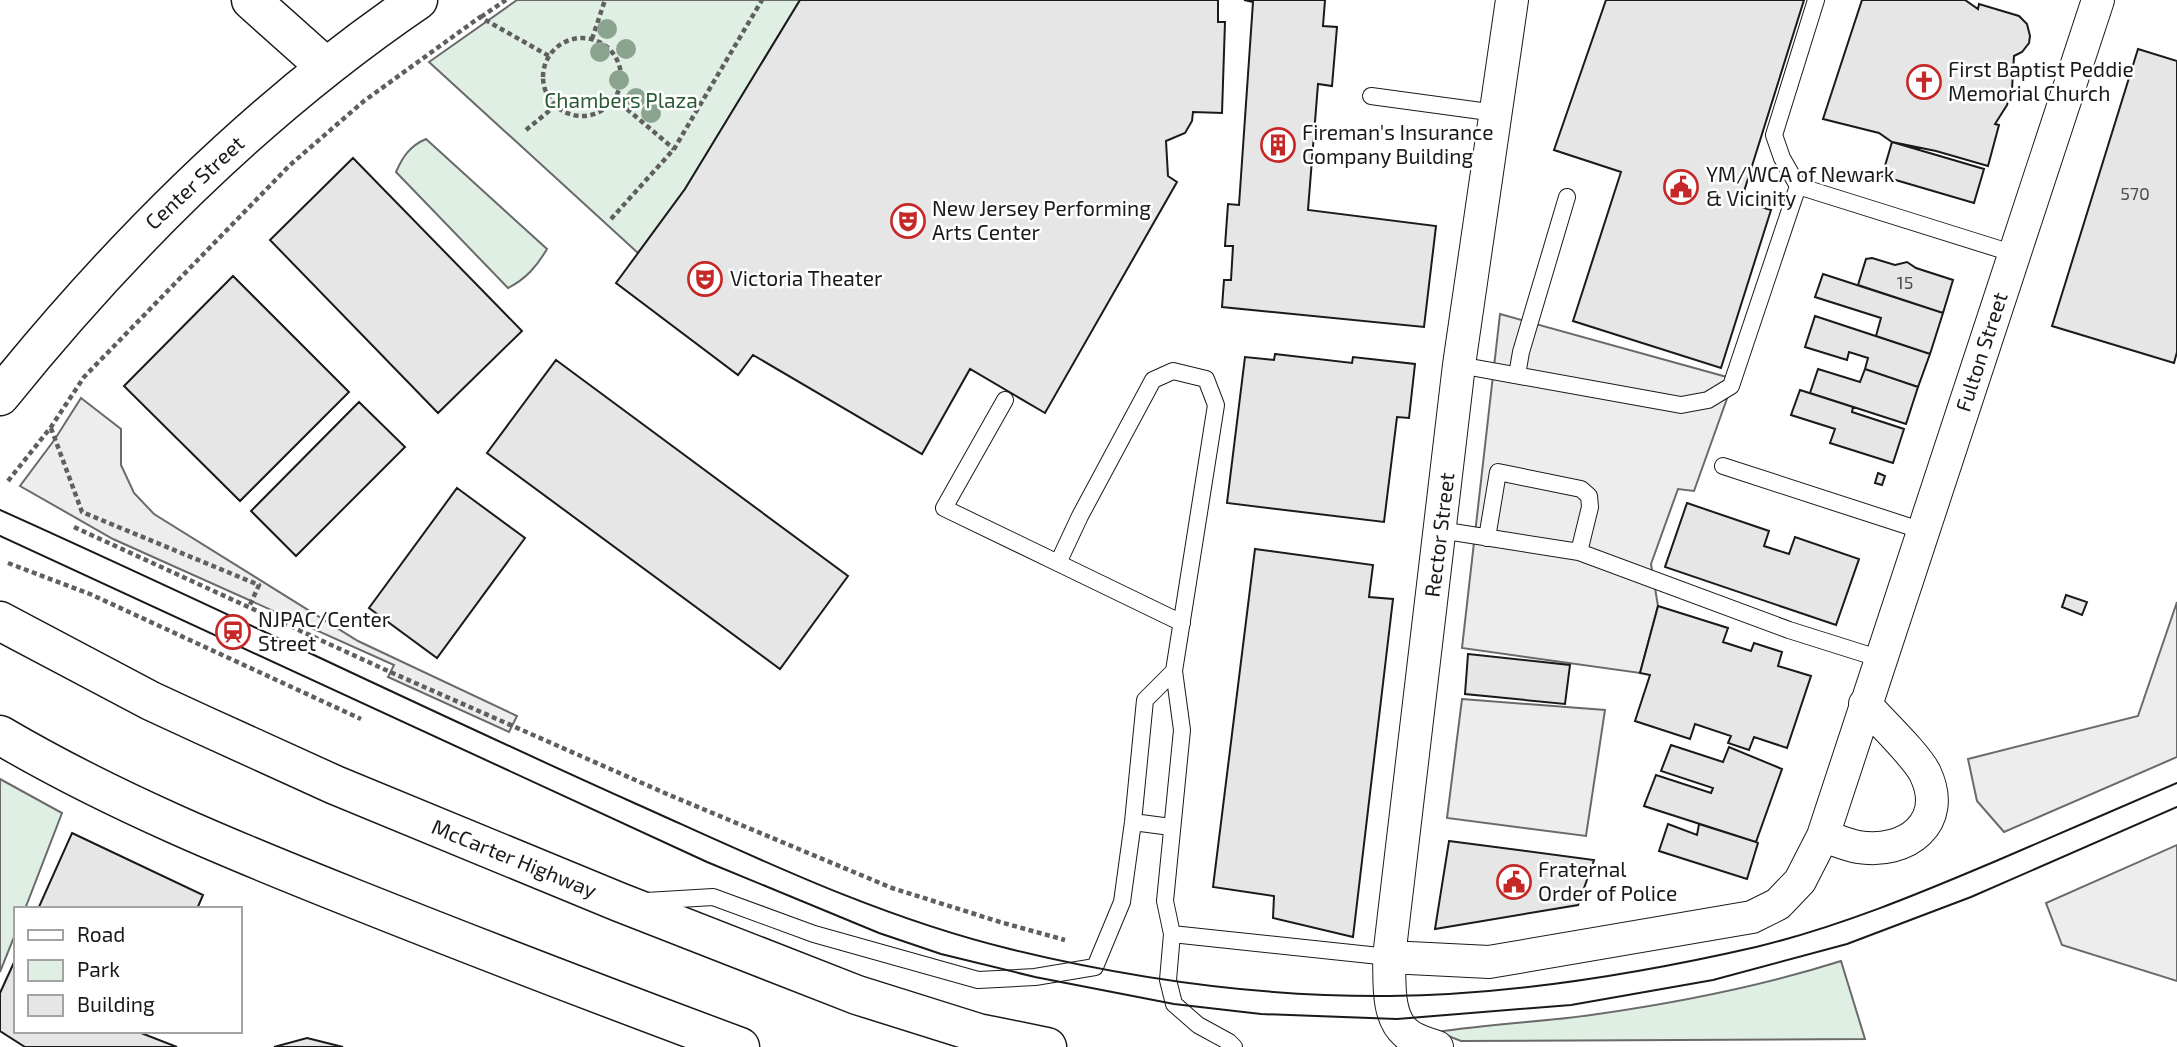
<svg xmlns="http://www.w3.org/2000/svg" width="2177" height="1047" viewBox="0 0 2177 1047" font-family="'Exo 2',sans-serif">
	<style>
		.green { fill: #e0efe3; stroke: #6a6a6a; stroke-width: 2 }
		.parking { fill: #ededed; stroke: #6a6a6a; stroke-width: 2 }
		.building { fill: #e6e6e6; stroke: #1a1a1a; stroke-width: 2 }
		.lines { fill: none; stroke-linecap: round; stroke-linejoin: round }
		.service-casing { stroke: #1a1a1a; stroke-width: 18 }
		.minor-casing { stroke: #1a1a1a; stroke-width: 34 }
		.tertiary-casing { stroke: #1a1a1a; stroke-width: 41 }
		.primary-casing { stroke: #1a1a1a; stroke-width: 41 }
		.path { stroke: #5f5f5f; stroke-width: 4.5; stroke-dasharray: 5 3.5; stroke-linecap: butt }
		.service { stroke: #fff; stroke-width: 16 }
		.minor { stroke: #fff; stroke-width: 32 }
		.tertiary { stroke: #fff; stroke-width: 38 }
		.primary { stroke: #fff; stroke-width: 38 }
		.tram { stroke: #1a1a1a; stroke-width: 2 }
		.tree { fill: #8aa48f }
		.labels { text-anchor: middle; stroke-width: 5; stroke-linejoin: round; paint-order: stroke }
		.number-label { font-size: 18px; fill: #4d4d4d }
		.poi-label { font-size: 21px; fill: #1a1a1a; stroke: #fff; text-anchor: start }
		.park-label { font-size: 21px; fill: #2b5a34; stroke: #fff }
		.street-label { font-size: 21px; fill: #1a1a1a; stroke: #fff }
	</style>
	<rect width="100%" height="100%" fill="#fff"/>
	<path class="green" d="M517 0H800L685 189 638 253 429 62Z
		M426 139 547 249C537 266 526 279 508 288L396 172C403 156 410 146 426 139Z
		M0 779 62 813 25 909H16V932L0 972Z
		M1841 961 1865 1039 1461 1041 1438 1032C1489 1024 1541 1022 1591 1015 1676 1003 1759 987 1841 961Z"/>
	<path class="parking" d="M1500 314 1734 379 1694 491 1678 489 1651 564 1658 606 1640 673 1462 648Z
		M81 398 121 429V465L134 493 154 514 358 641 517 716 509 732 388 677 394 665 113 539 20 486 55 439Z
		M2177 602V757L2004 832 1977 801 1968 759 2138 716Z
		M1462 699 1605 710 1586 836 1447 818Z
		M2177 845V981L2062 945 2046 903Z"/>
	<path class="building" d="M800 0H1218V22H1225L1222 113 1193 112 1192 121 1185 133 1166 141 1168 176 1177 182 1045 413 970 369 922 454 753 355 738 375 616 283 685 189Z
		M1244 0H1325L1323 26 1337 27 1332 86 1318 84 1308 210 1436 226 1424 327 1222 307 1224 280H1231L1233 246H1225L1228 204 1239 205 1253 2Z
		M1606 0H1804L1741 201 1771 210 1721 368 1573 321 1621 172 1554 150Z
		M1862 0H1965L1978 9 1979 4 2019 16 2027 24 2030 36 2029 43 2022 52 2014 56 2012 89 2007 105 1995 124 1999 125 1988 166 1936 151 1892 142 1879 133 1823 119Z
		M2138 49 2177 61V352L2174 363 2052 326Z
		M1892 142 1984 169 1974 203 1882 176Z
		M353 158 522 331 438 413 270 240Z
		M1872 258 1895 265 1907 262 1916 268 1953 280 1943 313 1858 285 1866 259Z
		M1823 274 1943 313 1930 354 1876 336 1881 318 1815 297Z
		M233 276 349 392 240 501 124 386Z
		M1815 316 1930 354 1918 387 1865 369 1868 358 1849 352 1847 360 1805 347Z
		M1275 354 1352 363 1353 357 1415 364 1409 418 1397 417 1384 522 1227 503 1245 357 1274 360Z
		M556 360 848 576 780 669 487 453Z
		M1818 369 1860 382 1865 369 1918 387 1906 424 1810 393Z
		M1800 390 1853 407 1852 412 1904 429 1893 463 1830 443 1835 429 1791 415Z
		M359 402 405 447 296 556 251 511Z
		M1878 473 1885 476 1882 485 1875 483Z
		M457 488 525 538 437 658 369 608Z
		M1687 503 1769 531 1764 546 1789 554 1795 537 1859 559 1836 625 1665 567Z
		M1255 549 1373 565 1369 597 1393 599 1353 937 1273 918 1274 896 1213 887Z
		M2066 595 2087 602 2082 615 2062 607Z
		M1658 606 1728 628 1723 642 1751 651 1754 643 1782 652 1778 666 1811 676 1787 748 1754 737 1749 750 1728 743 1731 736 1695 724 1690 739 1635 721 1650 675 1640 673Z
		M1468 654 1570 665 1565 704 1465 694Z
		M1671 745 1723 762 1729 747 1782 769 1756 842 1644 806 1656 775 1711 793 1713 788 1661 771Z
		M1668 824 1697 835 1699 824 1756 842 1758 843 1747 879 1659 851Z
		M72 833 203 895 197 909H38Z
		M1449 841 1594 860 1578 905 1435 929Z
		M16 958V1031H136L177 1047H25L0 1031V993Z
		M307 1038 343 1047H274Z"/>
	<g class="lines">
		<g class="service-casing">
			<path id="service" d="M1816 0 1774 135 1782 158 1798 186 2015 254
				M1371 96 1496 113
				M1459 365 1681 405 1708 400 1731 386 1798 186
				M1517 375 1521 352 1567 197
				M1005 400 944 508 1058 563
				M1723 466 1923 531
				M1440 530 1579 552 1590 507 1589 496 1581 489 1498 472 1487 538
				M1579 552 1789 630 1881 659
				M1182 623 1058 563 1080 516 1153 380 1173 371 1206 379 1216 405 1174 671 1182 730 1165 901 1172 934 1168 980 1174 1004 1198 1025 1229 1042 1234 1047
				M1133 822 1171 827
				M646 901 713 897 814 934 978 980 1035 977 1095 967 1122 902 1133 822 1145 700 1174 671
				M1172 934 1389 957"/>
		</g>
		<g class="minor-casing">
			<path id="minor" d="M1865 704C1880 721 1916 755 1925 773 1949 823 1906 855 1858 847 1846 845 1834 839 1823 836L2098 0
				M1389 957 1489 962 1752 917 1778 904 1800 881 1823 836
				M1437 1047C1426 1043 1415 1041 1406 1033 1386 1016 1390 980 1389 957L1459 365 1512 0"/>
		</g>
		<g class="tertiary-casing">
			<path id="tertiary" d="M251 0 326 67"/>
		</g>
		<g class="primary-casing">
			<path id="primary" d="M0 396C121 246 258 109 418 0
				M0 621 151 701 203 725 335 785 619 902 857 995 978 1033 1047 1047
				M0 735C112 801 234 851 355 899 483 950 611 999 740 1047"/>
		</g>
		<path class="path" d="M481 17 506 0
			M543 77a39 39 0 1 1 78 0a39 39 0 1 1-78 0Z
			M592 39 605 0
			M614 98 674 149
			M526 130 555 106
			M611 219 674 149 762 0
			M51 428 82 512 259 585 249 607
			M8 481 51 427 84 377 290 165 364 101 480 17 549 56
			M74 527 388 671 667 794 892 888 1000 922 1065 940
			M8 563 90 594 361 719"/>
		<use href="#service" class="service"/>
		<use href="#minor" class="minor"/>
		<use href="#tertiary" class="tertiary"/>
		<use href="#primary" class="primary"/>
		<path class="tram" d="M0 510C212 605 420 707 632 802 755 857 878 917 1010 949 1133 979 1262 997 1389 996 1510 995 1638 974 1756 947 1839 927 1918 894 1996 861 2056 835 2117 809 2177 783
			M0 536 707 862 879 933 941 954 1035 977 1174 1004 1261 1014 1397 1019 1571 1005 1713 980 1847 944 1971 897 2177 807"/>
	</g>
	<g class="tree">
		<circle cx="607" cy="29" r="10"/>
		<circle cx="626" cy="49" r="10"/>
		<circle cx="600" cy="52" r="10"/>
		<circle cx="619" cy="80" r="10"/>
		<circle cx="636" cy="98" r="10"/>
		<circle cx="651" cy="113" r="10"/>
	</g>
	<defs>
		<g id="church-ring" transform="scale(1.75)"><circle r="9.5" fill="#fff" stroke="#c62828" stroke-width="1.5"/><path d="M-1.2-6h2.4v3.5h3.3v2.4h-3.3V6h-2.4V-.1h-3.3v-2.4h3.3Z" fill="#c62828"/></g>
		<g id="building-ring" transform="scale(1.75)"><circle r="9.5" fill="#fff" stroke="#c62828" stroke-width="1.5"/><path d="M-4-6H4V6H1V3H-1V6H-4ZM-2.5-4.3h1.7v1.8h-1.7ZM.8-4.3h1.7v1.8H.8ZM-2.5-1h1.7V.8h-1.7ZM.8-1h1.7V.8H.8Z" fill="#c62828"/></g>
		<g id="civic-ring" transform="scale(1.75)"><circle r="9.5" fill="#fff" stroke="#c62828" stroke-width="1.5"/><path d="M-.6-6.5H3V-4.5H.6V-3L4-1V1h2V6H-6V1h2V-1L-.6-3ZM-1.2 2.5V6h2.4V2.5Z" fill="#c62828"/></g>
		<g id="theatre-ring" transform="scale(1.75)"><circle r="9.5" fill="#fff" stroke="#c62828" stroke-width="1.5"/><path d="M-5-5.5Q0-4 5-5.5V0Q5 5 0 6Q-5 5-5 0ZM-3.3-2.5H-1v1.5H-3.3ZM1-2.5H3.3v1.5H1ZM-2.8 1Q0 5.5 2.8 1Z" fill="#c62828"/></g>
		<g id="station-ring" transform="scale(1.75)"><circle r="9.5" fill="#fff" stroke="#c62828" stroke-width="1.5"/><path d="M-3-6H3Q5-6 5-4V2Q5 4 3 4L4.5 6H3L1.5 4h-3L-3 6H-4.5L-3 4Q-5 4-5 2V-4Q-5-6-3-6ZM-3.5-4v3h7v-3ZM-3.5 1v1.5H-2V1ZM2 1v1.5H3.5V1Z" fill="#c62828"/></g>
	</defs>
	<g fill-rule="evenodd">
		<use href="#church-ring" x="1924" y="82"/>
		<use href="#building-ring" x="1278" y="145"/>
		<use href="#civic-ring" x="1681" y="187"/>
		<use href="#theatre-ring" x="908" y="221"/>
		<use href="#theatre-ring" x="705" y="279"/>
		<use href="#station-ring" x="233" y="632"/>
		<use href="#civic-ring" x="1514" y="882"/>
	</g>
	<g class="labels">
		<g class="number-label">
			<text x="2135" y="200">570</text>
			<text x="1905" y="289">15</text>
		</g>
		<g class="poi-label">
			<text x="1948" y="77">First Baptist Peddie<tspan x="1948" dy="24">Memorial Church</tspan></text>
			<text x="1302" y="140">Fireman's Insurance<tspan x="1302" dy="24">Company Building</tspan></text>
			<text x="1706" y="182">YM/WCA of Newark<tspan x="1706" dy="24">&amp; Vicinity</tspan></text>
			<text x="932" y="216">New Jersey Performing<tspan x="932" dy="24">Arts Center</tspan></text>
			<text x="730" y="286">Victoria Theater</text>
			<text x="258" y="627">NJPAC/Center<tspan x="258" dy="24">Street</tspan></text>
			<text x="1538" y="877">Fraternal<tspan x="1538" dy="24">Order of Police</tspan></text>
		</g>
		<g class="park-label">
			<text x="621" y="108">Chambers Plaza</text>
		</g>
		<g class="street-label">
			<text transform="translate(195 183) rotate(-43)" y="7">Center Street</text>
			<text transform="translate(1982 352) rotate(-72)" y="7">Fulton Street</text>
			<text transform="translate(1440 535) rotate(-83)" y="7">Rector Street</text>
			<text transform="translate(514 859) rotate(22)" y="7">McCarter Highway</text>
		</g>
	</g>
	<rect x="14" y="907" width="228" height="126" fill="#ffffff" stroke="#a3a3a3" stroke-width="2"/>
	<rect x="28" y="930" width="35" height="10" fill="#ffffff" stroke="#a3a3a3" stroke-width="2"/>
	<text x="77" y="942" font-size="21" fill="#1a1a1a">Road</text>
	<rect x="28" y="960" width="35" height="21" fill="#e0efe3" stroke="#a3a3a3" stroke-width="2"/>
	<text x="77" y="977" font-size="21" fill="#1a1a1a">Park</text>
	<rect x="28" y="995" width="35" height="21" fill="#e6e6e6" stroke="#a3a3a3" stroke-width="2"/>
	<text x="77" y="1012" font-size="21" fill="#1a1a1a">Building</text>
</svg>
